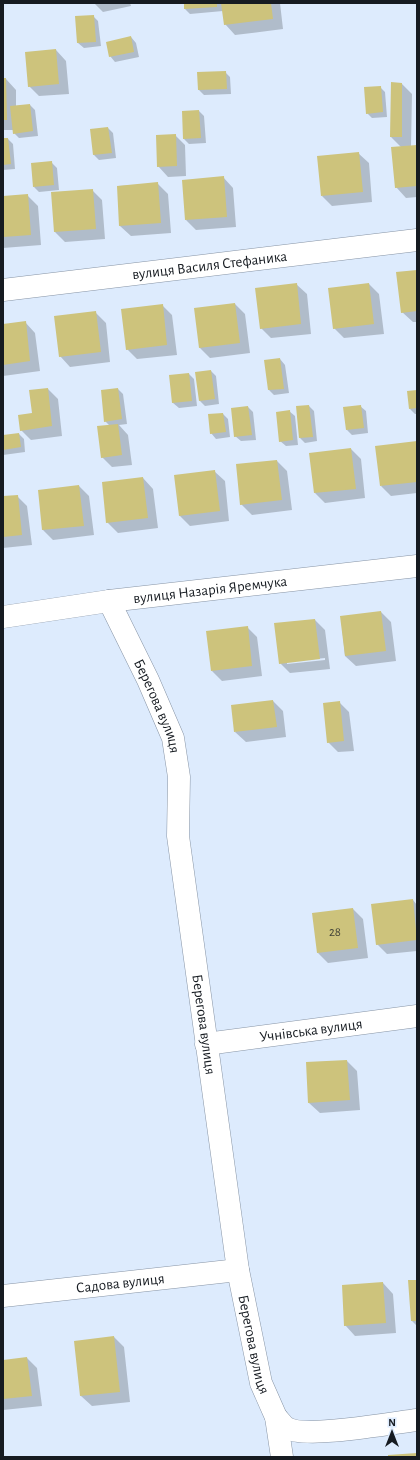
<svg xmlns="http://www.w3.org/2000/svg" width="420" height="1460" viewBox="0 0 420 1460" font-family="'Alegreya Sans',sans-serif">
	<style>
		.shadow { fill: #0003; fill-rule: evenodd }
		.building { fill: #cdc37c }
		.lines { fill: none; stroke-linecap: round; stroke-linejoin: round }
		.minor-casing { stroke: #8794a5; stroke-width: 23 }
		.minor { stroke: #fff; stroke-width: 22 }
		.labels { text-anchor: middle; stroke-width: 3.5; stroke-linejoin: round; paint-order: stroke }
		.number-label { font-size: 13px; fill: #444538 }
		.street-label { font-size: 15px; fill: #161b21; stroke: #ddebfd }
	</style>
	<rect width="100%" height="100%" fill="#ddebfd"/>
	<path class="shadow" d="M94 3H130L131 6 103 12Z
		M185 3H280L283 29 235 35 225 24 223 11 190 14 185 9Z
		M93 16 98 21 101 46 84 48 78 43Z
		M131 37 136 43 139 57 115 62 110 56Z
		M56 50 66 61 69 94 39 96 29 86Z
		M225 72 230 77 231 94 204 95 199 90 198 73Z
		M3 79H6L16 90V106L30 105 35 110 38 136 19 138 14 133 13 130H3Z
		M391 84H402L412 94 411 146H417V197L406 198 396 187 401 147 391 137Z
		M380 87 385 92 387 117 372 118 367 113Z
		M199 111 204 116 206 143 189 144 184 139Z
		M108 128 113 133 116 158 99 160 94 155 91 130Z
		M175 135 185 145 186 176 168 177 158 166Z
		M3 139H8L13 144 15 169 3 170Z
		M358 153 369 163 372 202 332 206 322 196Z
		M52 163 57 168 59 190 39 192 34 187Z
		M223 177 233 188 236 227 196 230 186 220Z
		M158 184 168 194 171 233 131 236 120 226 118 186Z
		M92 190 102 200 105 239 65 242 55 232 52 193Z
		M27 195 38 206 41 245 3 248V197Z
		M417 271V322H413L402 312Z
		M296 284 307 294 311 334 271 338 261 328Z
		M369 284 379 294 384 334 344 338 334 328Z
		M235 304 245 314 250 353 210 358 200 348 195 309Z
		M162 305 172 315 177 355 137 359 127 349Z
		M95 312 106 323 110 362 70 367 60 356Z
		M25 322 35 333 40 371 3 376V325Z
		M280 359 285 365 289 393 274 395 269 390 265 361Z
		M211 371 216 376 219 404 205 406 200 401Z
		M189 374 194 379 197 406 179 408 173 403 170 376Z
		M48 389 58 399 62 436 31 440 21 430 33 414Z
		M118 389 123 394 127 424 119 425 128 435 132 465 112 467 102 457 110 426 105 421Z
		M417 391V414H415L410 409Z
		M309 406 314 411 317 441 305 443 300 438Z
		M360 406 366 411 368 433 352 435 347 430Z
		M248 407 253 412 256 440 241 441 235 436Z
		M289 411 295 416 298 445 286 446 280 441Z
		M223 414 228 419 230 437 216 439 211 433Z
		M19 434 24 439 25 452 3 455V436Z
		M417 443V493L391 496 381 486Z
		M351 449 361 459 365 498 325 503 315 493 311 454Z
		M277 461 287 471 292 510 252 515 241 504Z
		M214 471 225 481 229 521 190 526 180 516 175 476Z
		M143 478 153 489 158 528 118 533 107 522Z
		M79 486 89 496 94 535 53 540 43 530 39 491Z
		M17 496 27 506 32 545 3 548V497Z
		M381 612 391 622 396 661 356 666 345 656 341 617Z
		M315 620 325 630 330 669 290 673 280 663ZM325 658V660L287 664V662Z
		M247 627 257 637 262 676 222 681 212 671Z
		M273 701 283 711 286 737 246 742 235 732Z
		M339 702 349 712 354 751 338 752 328 742Z
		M413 900 417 905V951L387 954 377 944Z
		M353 909 363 919 368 958 328 963 318 953Z
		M347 1061 357 1071 360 1110 320 1113 309 1103 307 1063Z
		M417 1281V1326L412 1321Z
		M383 1283 393 1294 396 1333 355 1336 345 1325Z
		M114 1337 124 1347 130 1402 92 1406 81 1396 75 1342Z
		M27 1358 37 1368 42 1406 3 1410V1361Z"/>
	<path class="building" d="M184 3H217V7L184 9Z
		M221 3H271L273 19 224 25Z
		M94 15 96 42 77 43 75 16Z
		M131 36 134 52 109 57 106 42Z
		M56 49 59 84 28 87 25 52Z
		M226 71 227 89 198 90 197 72Z
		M3 78H6L7 120H3Z
		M391 82 402 83V137H390Z
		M381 86 383 112 366 114 364 87Z
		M30 104 33 131 13 134 10 106Z
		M199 110 201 138 183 139 182 111Z
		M108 127 112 153 93 155 90 129Z
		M176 134 177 166 157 167 156 135Z
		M3 138H8L11 164 3 165Z
		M417 145V186L395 188 391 147Z
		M359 152 363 192 321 196 317 156Z
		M52 161 54 185 33 187 31 163Z
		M224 176 227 217 185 220 182 180Z
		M158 182 161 223 119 226 117 186Z
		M93 189 96 229 54 232 51 192Z
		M28 194 31 235 3 237V196Z
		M417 270V311L401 313 396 272Z
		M297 283 301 324 260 329 255 288Z
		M369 283 374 324 333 329 328 288Z
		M235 303 240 343 199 348 194 308Z
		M163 304 167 345 126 350 121 309Z
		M96 311 101 352 59 357 54 316Z
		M26 321 30 361 3 365V324Z
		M280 358 284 389 268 390 264 360Z
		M211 370 215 399 199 401 195 372Z
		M189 373 192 401 172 403 169 375Z
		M48 388 52 426 20 431 18 415 32 413 29 390Z
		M118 388 122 419 104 422 101 390Z
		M417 390V408L409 409 407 391Z
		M309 405 313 437 299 438 296 406Z
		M361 405 364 428 346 430 343 407Z
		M248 406 252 435 234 437 231 408Z
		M290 410 293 440 279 442 276 412Z
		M223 413 226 432 210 434 208 414Z
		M118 424 122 455 101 458 97 426Z
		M19 433 21 447 3 450V435Z
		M417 441V482L380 486 375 446Z
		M351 448 356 489 314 493 309 453Z
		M277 460 282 500 240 505 236 464Z
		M215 470 220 511 179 516 174 475Z
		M143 477 148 518 106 523 102 482Z
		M79 485 84 526 42 530 38 490Z
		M18 495 22 535 3 537V496Z
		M381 611 386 651 345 656 340 616Z
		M315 619 320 659 279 664 274 623Z
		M248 626 252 666 211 671 206 631Z
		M273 700 277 727 234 732 231 705Z
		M340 701 344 741 327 743 323 703Z
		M413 899 417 940 376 945 371 904Z
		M353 908 358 948 317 953 312 913Z
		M347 1060 350 1100 308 1103 306 1062Z
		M408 1280H417V1321H411Z
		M383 1282 386 1323 344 1326 342 1285Z
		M114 1336 120 1392 80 1396 74 1341Z
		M27 1357 32 1396 3 1399V1360Z
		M417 1453V1457H388V1455Z"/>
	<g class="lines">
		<g class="minor-casing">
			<g id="minor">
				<path id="s1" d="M3 290 417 240"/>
				<path id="s2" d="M109 601 148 680 173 738 179 777 178 836 238 1270 261 1383 276 1417 282 1457"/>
				<path id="s3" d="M3 617 109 601 417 566"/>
				<path id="s4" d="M206 1044 417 1016"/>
				<path id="s5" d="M3 1296 238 1270"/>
				<path d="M276 1417C280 1421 283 1426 287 1428 305 1439 393 1423 417 1420"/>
			</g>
		</g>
		<use href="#minor" class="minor"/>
	</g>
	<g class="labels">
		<g class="number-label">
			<text x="335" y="936">28</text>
		</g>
		<g class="street-label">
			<text dy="5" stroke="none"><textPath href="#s1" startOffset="208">вулиця Василя Стефаника</textPath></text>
			<text dy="5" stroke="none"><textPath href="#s3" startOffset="209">вулиця Назарія Яремчука</textPath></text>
			<text dy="5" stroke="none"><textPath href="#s2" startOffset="116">Берегова вулиця</textPath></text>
			<text dy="5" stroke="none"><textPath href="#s2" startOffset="440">Берегова вулиця</textPath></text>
			<text dy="5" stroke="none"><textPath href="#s4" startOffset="106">Учнівська вулиця</textPath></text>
			<text dy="5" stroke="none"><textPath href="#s5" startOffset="118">Садова вулиця</textPath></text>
			<text dy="5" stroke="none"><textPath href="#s2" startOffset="764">Берегова вулиця</textPath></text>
		</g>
	</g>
	<rect width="420" height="1460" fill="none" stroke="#161b21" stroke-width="8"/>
	<g transform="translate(392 1432)" stroke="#ddebfd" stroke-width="3" paint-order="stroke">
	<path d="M0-3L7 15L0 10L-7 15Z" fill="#161b21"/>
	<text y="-6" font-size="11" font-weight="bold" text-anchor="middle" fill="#161b21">N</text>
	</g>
</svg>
